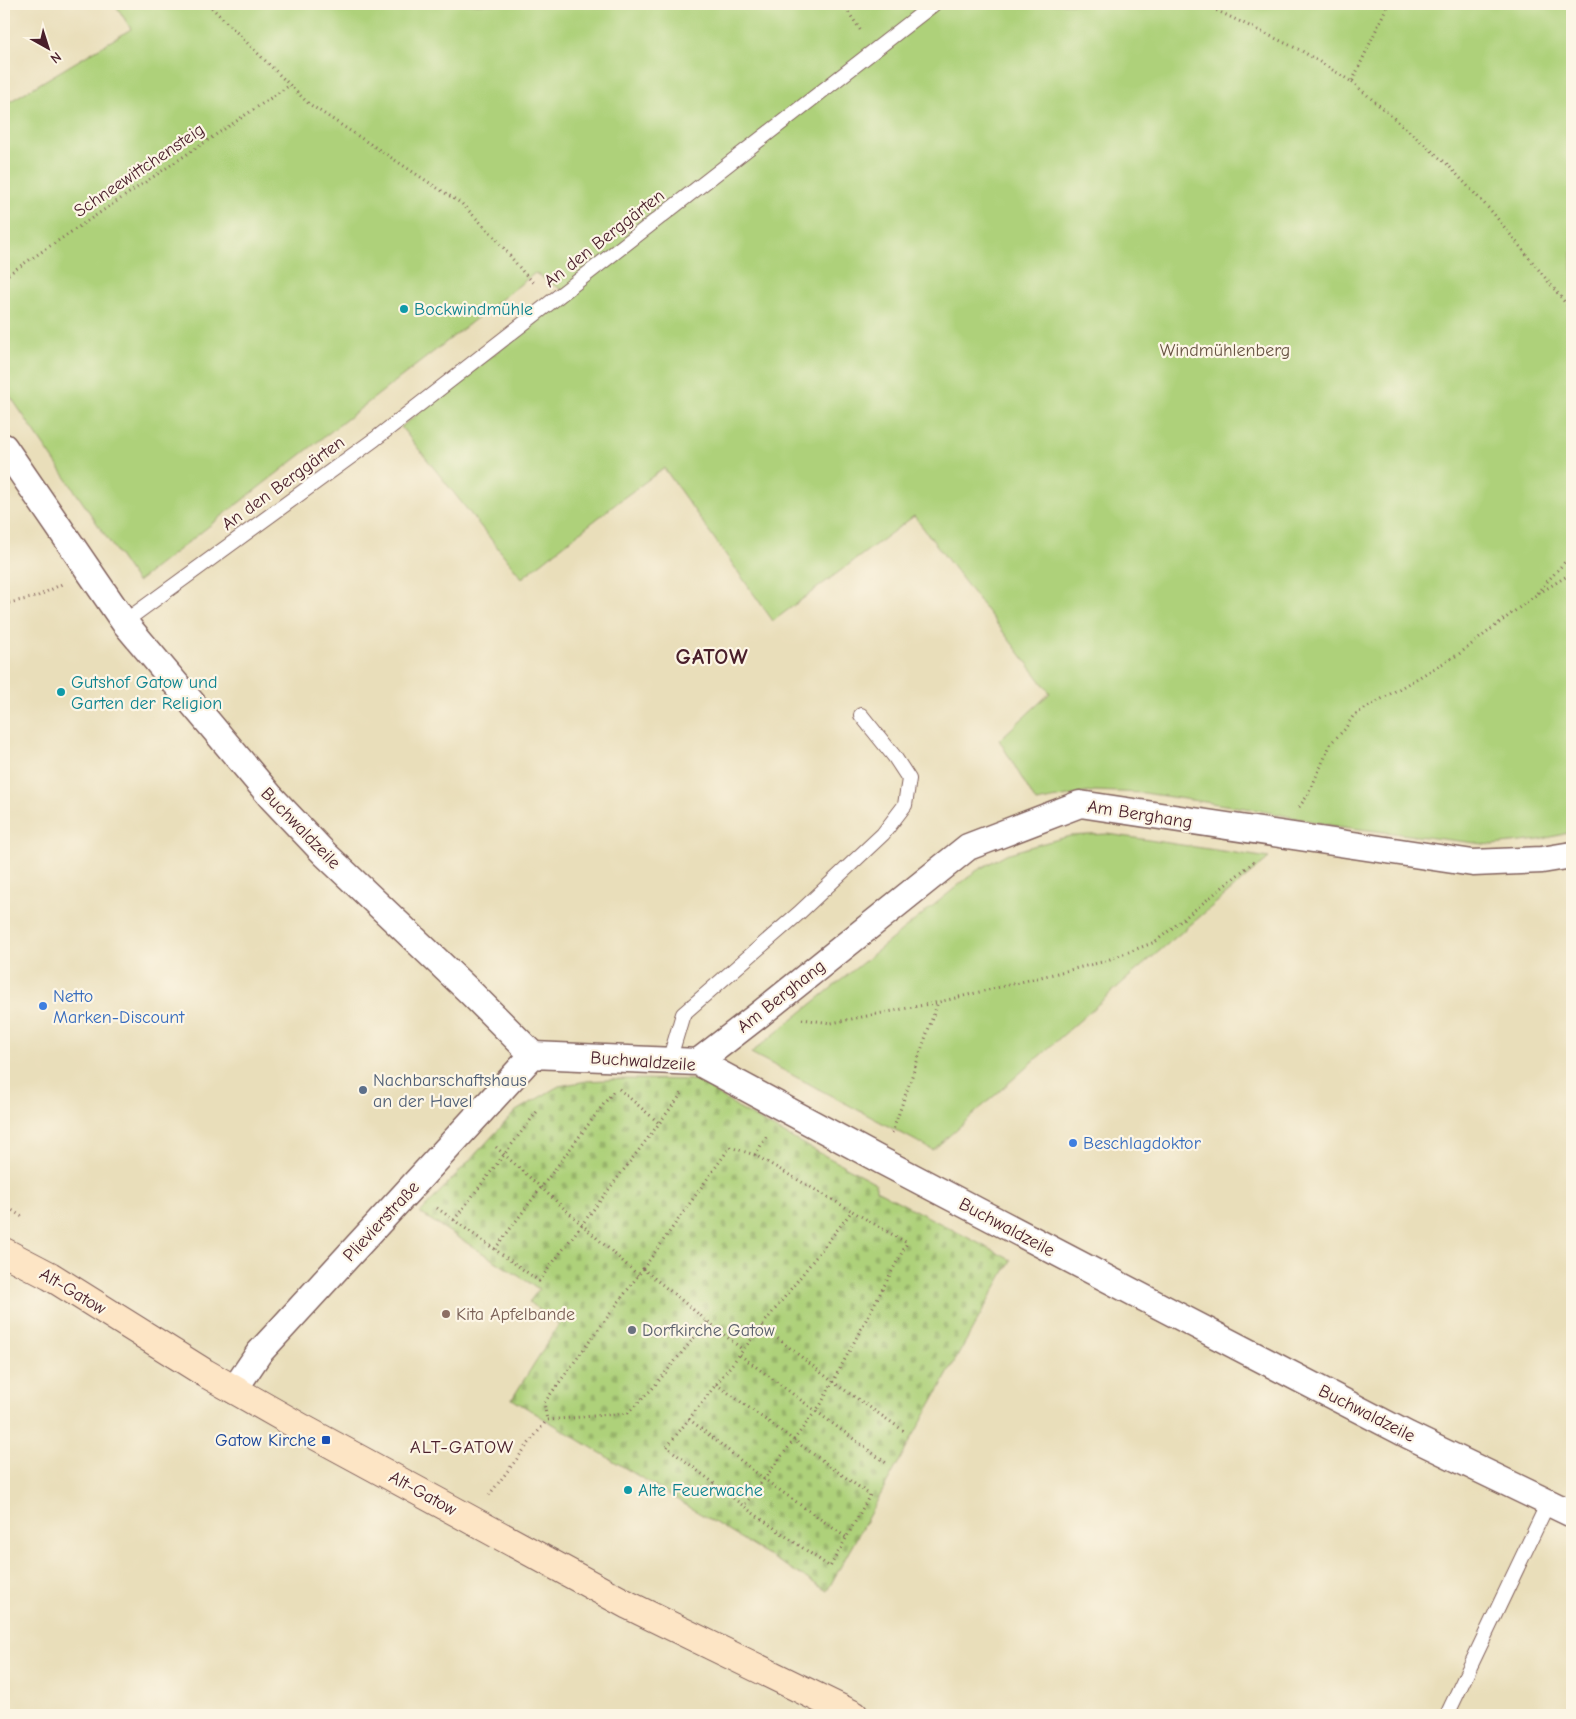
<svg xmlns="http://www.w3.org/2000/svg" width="1576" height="1719" viewBox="0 0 1576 1719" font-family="'Comic Neue',sans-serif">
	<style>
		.green { fill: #aed17a; stroke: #7c7852 }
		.cemetery { fill: url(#cemetery-stones); stroke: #7c7852 }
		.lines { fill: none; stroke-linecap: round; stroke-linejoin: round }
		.service-casing { stroke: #82625d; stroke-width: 16 }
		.minor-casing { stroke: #82625d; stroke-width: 29 }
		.secondary-casing { stroke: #82625d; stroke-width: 30 }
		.path { stroke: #82625d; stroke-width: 3; stroke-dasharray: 1 4; stroke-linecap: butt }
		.service { stroke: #fff; stroke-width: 14 }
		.minor { stroke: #fff; stroke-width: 26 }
		.secondary { stroke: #fde5c5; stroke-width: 28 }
		.culture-dot { fill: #0f9aa8; stroke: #fcf5e5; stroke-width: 2 }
		.shop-dot { fill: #3f7fe0; stroke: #fcf5e5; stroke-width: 2 }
		.service-dot { fill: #5c6f8a; stroke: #fcf5e5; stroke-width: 2 }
		.education-dot { fill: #8d6e63; stroke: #fcf5e5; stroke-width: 2 }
		.worship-dot { fill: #6b7280; stroke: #fcf5e5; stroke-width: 2 }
		.transit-dot { fill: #1a4fb4; stroke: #fcf5e5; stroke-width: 2 }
		.labels { text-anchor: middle; stroke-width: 4.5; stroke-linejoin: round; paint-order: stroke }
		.street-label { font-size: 18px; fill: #4a1f2b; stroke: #fcf5e5 }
		.culture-label { font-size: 18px; fill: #0d838f; stroke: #fcf5e5; text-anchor: start }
		.park-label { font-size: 18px; fill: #685443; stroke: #fcf5e5 }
		.shop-label { font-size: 18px; fill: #366cbe; stroke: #fcf5e5; text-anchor: start }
		.service-label { font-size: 18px; fill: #4e5e75; stroke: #fcf5e5; text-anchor: start }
		.education-label { font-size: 18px; fill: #785e54; stroke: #fcf5e5; text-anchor: start }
		.worship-label { font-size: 18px; fill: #5b616d; stroke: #fcf5e5; text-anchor: start }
		.transit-label { font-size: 18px; fill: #164399; stroke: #fcf5e5; text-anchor: end }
		.neighbourhood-label { font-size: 19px; letter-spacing: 1px; fill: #4a1f2b; stroke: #fcf5e5 }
		.district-label { font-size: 22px; font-weight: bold; letter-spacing: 1px; fill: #4a1f2b; stroke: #fcf5e5 }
	</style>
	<defs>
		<pattern id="cemetery-stones" width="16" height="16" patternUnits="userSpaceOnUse" patternTransform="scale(1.25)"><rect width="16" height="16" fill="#aed17a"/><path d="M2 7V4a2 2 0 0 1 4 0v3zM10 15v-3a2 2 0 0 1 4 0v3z" fill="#97b36a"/></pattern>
	</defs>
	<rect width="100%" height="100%" fill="#fcf5e5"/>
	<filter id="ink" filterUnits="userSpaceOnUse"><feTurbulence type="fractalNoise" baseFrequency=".02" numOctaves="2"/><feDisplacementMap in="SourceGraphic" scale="10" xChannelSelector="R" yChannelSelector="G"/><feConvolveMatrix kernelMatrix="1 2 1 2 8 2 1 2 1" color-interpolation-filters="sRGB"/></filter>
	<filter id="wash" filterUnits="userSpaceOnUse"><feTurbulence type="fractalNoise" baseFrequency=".0096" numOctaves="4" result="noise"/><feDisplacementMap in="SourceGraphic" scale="20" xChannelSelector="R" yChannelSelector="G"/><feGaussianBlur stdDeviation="1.12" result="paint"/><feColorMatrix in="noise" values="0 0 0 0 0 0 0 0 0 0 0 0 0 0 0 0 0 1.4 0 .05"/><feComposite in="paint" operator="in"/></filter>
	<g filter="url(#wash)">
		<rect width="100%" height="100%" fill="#e9deba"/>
		<path class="green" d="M115 4H1572V832L1539 840 1492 845 1335 826 1252 809 1144 793 1095 791 1036 802 999 740 1050 693 914 516 773 621 664 468 622 499 522 578 401 427 570 295 535 273 137 582 4 387V105L131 29Z
			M1108 834 1269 858 1130 976 933 1150 751 1053 976 871 1006 854 1040 844 1070 836Z"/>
		<path class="cemetery" d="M627 1079 697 1080 738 1108 764 1123 876 1183V1190L1011 1260 827 1591 512 1399 559 1324 529 1302 539 1289 420 1213 516 1111 559 1086 587 1081Z"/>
	</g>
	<g filter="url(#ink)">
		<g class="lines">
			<g class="service-casing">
				<path id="service" d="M124 622 375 439 934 4
					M669 1061 683 1014 799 913 883 834 905 805 909 779 894 756 861 715
					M1447 1715 1548 1503"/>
			</g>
			<g class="minor-casing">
				<path id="minor" d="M4 447 124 622 271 797 325 854 469 991 533 1055 698 1062 882 1161 1167 1310 1408 1435 1572 1514
					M698 1062 760 1014 968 847 1080 804 1473 863 1542 860 1572 855
					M234 1390 259 1353 533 1055"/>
			</g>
			<g class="secondary-casing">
				<path id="secondary" d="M4 1252 50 1276 205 1373 300 1427 628 1605 854 1715"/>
			</g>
			<path class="path" d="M208 4 309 104 462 204 494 236 523 272 535 284
				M843 4 861 31
				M1203 4 1302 51 1352 82 1388 4
				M1352 82 1447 164 1493 213 1572 311
				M4 277 290 85
				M1537 593 1572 554
				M4 604 36 597 62 584
				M1299 807 1308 795 1331 743 1344 730 1354 715 1459 654 1533 597 1572 573
				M802 1019 831 1023 939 1002 1102 962 1155 942 1256 860
				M619 1089 659 1123
				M892 1133 938 1002
				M496 1147 639 1276
				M755 1155 768 1134
				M4 1205 24 1218
				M437 1208 539 1281 683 1092
				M454 1220 539 1109
				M495 1249 615 1089
				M643 1269 730 1147 755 1155 852 1211
				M707 1322 652 1389 628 1413 547 1420 544 1403 643 1269 743 1350
				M762 1326 833 1382 904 1431
				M740 1355 886 1463
				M716 1384 870 1495 830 1567 750 1511 667 1447 852 1211 907 1243 821 1404 743 1507
				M689 1419 764 1479 847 1538
				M489 1495 547 1420"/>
			<use href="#service" class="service"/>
			<use href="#minor" class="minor"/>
			<use href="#secondary" class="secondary"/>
		</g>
	</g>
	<g class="culture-dot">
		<circle cx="404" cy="309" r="5"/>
		<circle cx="61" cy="692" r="5"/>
		<circle cx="628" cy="1490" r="5"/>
	</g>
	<g class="shop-dot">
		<circle cx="43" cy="1006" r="5"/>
		<circle cx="1073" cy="1143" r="5"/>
	</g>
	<circle class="service-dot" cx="363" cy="1090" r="5"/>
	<circle class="education-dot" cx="446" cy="1314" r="5"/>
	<circle class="worship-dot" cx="632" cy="1330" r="5"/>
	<rect class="transit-dot" x="321" y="1435" width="10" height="10" rx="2.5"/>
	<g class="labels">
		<g class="street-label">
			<text transform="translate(139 170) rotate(-34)" y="6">Schneewittchensteig</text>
			<text transform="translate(604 238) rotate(-38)" y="6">An den Berggärten</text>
			<text transform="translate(283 483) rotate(-36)" y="6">An den Berggärten</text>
			<text transform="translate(1140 814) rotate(9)" y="6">Am Berghang</text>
			<text transform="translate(301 828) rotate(46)" y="6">Buchwaldzeile</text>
			<text transform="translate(781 996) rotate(-38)" y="6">Am Berghang</text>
			<text transform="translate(643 1061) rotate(4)" y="6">Buchwaldzeile</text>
			<text transform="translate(381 1221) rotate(-47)" y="6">Plievierstraße</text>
			<text transform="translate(1007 1227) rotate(28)" y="6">Buchwaldzeile</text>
			<text transform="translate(73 1291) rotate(31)" y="6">Alt-Gatow</text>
			<text transform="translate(1367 1413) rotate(27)" y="6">Buchwaldzeile</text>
			<text transform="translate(423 1493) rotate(29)" y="6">Alt-Gatow</text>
		</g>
		<g class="culture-label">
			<text x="414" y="315">Bockwindmühle</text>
			<text x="71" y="688">Gutshof Gatow und<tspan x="71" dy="21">Garten der Religion</tspan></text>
			<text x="638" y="1496">Alte Feuerwache</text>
		</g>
		<g class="park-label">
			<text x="1225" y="356">Windmühlenberg</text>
		</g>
		<g class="shop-label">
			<text x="53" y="1002">Netto<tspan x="53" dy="21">Marken-Discount</tspan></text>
			<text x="1083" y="1149">Beschlagdoktor</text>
		</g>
		<g class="service-label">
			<text x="373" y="1086">Nachbarschaftshaus<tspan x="373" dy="21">an der Havel</tspan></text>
		</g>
		<g class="education-label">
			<text x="456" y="1320">Kita Apfelbande</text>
		</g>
		<g class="worship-label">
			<text x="642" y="1336">Dorfkirche Gatow</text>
		</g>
		<g class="transit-label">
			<text x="316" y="1446">Gatow Kirche</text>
		</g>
		<g class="neighbourhood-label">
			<text x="462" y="1453">ALT-GATOW</text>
		</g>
		<g class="district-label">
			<text x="712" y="664">GATOW</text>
		</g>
	</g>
	<rect width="1576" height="1719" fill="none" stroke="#fcf5e5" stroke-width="20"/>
	<g transform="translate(48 48) rotate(141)" stroke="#fcf5e5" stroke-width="4" paint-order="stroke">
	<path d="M0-4L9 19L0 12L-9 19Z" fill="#4a1f2b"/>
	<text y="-8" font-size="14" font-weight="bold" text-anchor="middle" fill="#4a1f2b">N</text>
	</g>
</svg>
